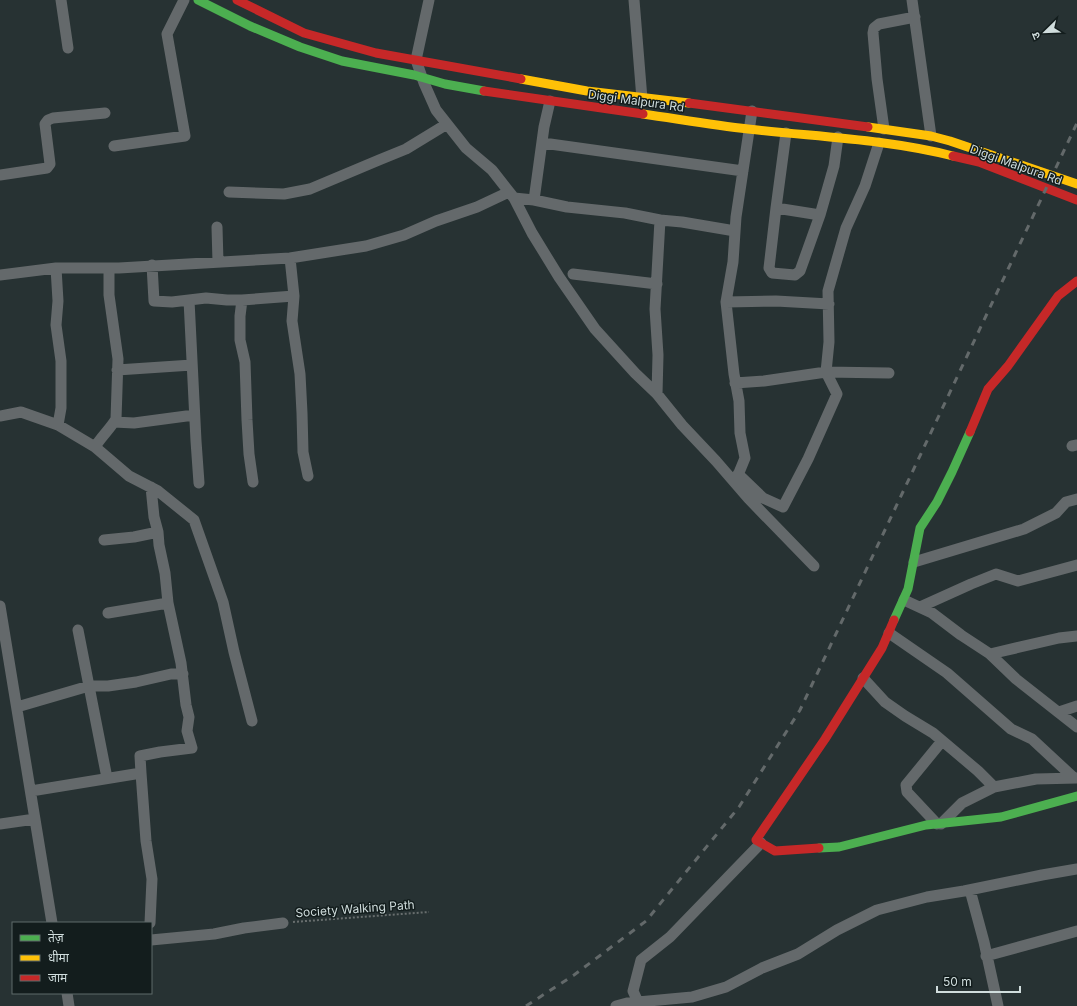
<svg xmlns="http://www.w3.org/2000/svg" width="1077" height="1006" viewBox="0 0 1077 1006" font-family="Inter,'Noto Sans Devanagari',sans-serif">
	<style>
		.lines { fill: none; stroke-linecap: round; stroke-linejoin: round }
		.path { stroke: #686e6e; stroke-width: 2; stroke-dasharray: 2 2; stroke-linecap: butt }
		.street { stroke: #64696b; stroke-width: 11 }
		.fast { stroke: #4caf50; stroke-width: 9 }
		.slow { stroke: #ffc107; stroke-width: 9 }
		.jam { stroke: #c62828; stroke-width: 9 }
		.rail { stroke: #63696a; stroke-width: 3; stroke-dasharray: 7 7; stroke-linecap: butt }
		.labels { text-anchor: middle; stroke-width: 3; stroke-linejoin: round; paint-order: stroke }
		.street-label { font-size: 12px; fill: #d0dddd; stroke: #131d1d }
	</style>
	<rect width="100%" height="100%" fill="#273233"/>
	<g class="lines">
		<path class="path" d="M293 922 429 912"/>
		<path class="street" d="M61 0 68 48
			M429 0 416 60 424 83 436 110 466 148 492 170 514 198 532 233 559 277 595 329 635 373 657 394 682 425 716 461 748 498 814 566
			M634 0 642 99
			M912 0 931 136
			M884 129 877 79 873 33 874 28 879 24 915 17
			M786 133 776 208 820 215 834 166 838 137
			M543 143 743 171
			M114 146 185 136 167 34 184 0
			M0 175 47 168 50 164 45 124 48 120 53 118 105 113
			M229 192 284 194 310 189 379 160 406 149 447 124
			M514 198 534 200 544 127 550 101
			M534 200 567 207 625 213 660 220 655 309 658 355 657 394
			M776 208 769 268 772 273 795 275 800 271 820 215
			M660 220 682 222 735 231
			M217 227 218 262
			M290 258 294 296 292 321 300 374 302 413 303 452 308 476
			M152 265 154 301 172 302 206 298 227 300H242L294 296
			M56 268 58 301 56 325 61 361V408L58 425
			M573 274 657 284
			M0 275 56 268H119L290 258 366 246 404 235 436 221 477 207 509 192
			M189 300 196 441 199 483
			M242 300 240 316V340L245 362 247 420 249 454 253 482
			M726 302 776 301 829 304
			M117 370 192 365
			M735 383 764 381 826 372 889 373
			M0 416 21 412 58 425 95 447 129 476 158 491 194 520 223 602 234 652 252 721
			M114 422 134 423 194 415
			M1072 446 1077 445
			M95 447C101 437 110 429 116 419L118 359 109 295V268
			M738 474 763 498 783 507 808 459 837 394 826 372 829 342 828 291 846 228 865 186 879 143
			M736 480 745 458 740 433 739 401 734 374 726 302 733 262 736 217 752 111
			M104 540 134 537 158 532
			M914 562 1024 529 1056 513 1066 502 1077 499
			M904 600 932 613 961 635 990 654 1016 679 1077 727
			M0 606 52 923
			M920 607 971 584 996 574 1018 581 1077 565
			M108 613 168 603
			M78 630 107 778
			M889 633 947 673 1011 729 1032 739 1074 778
			M990 654 1059 638 1077 636
			M863 678 885 702 905 716 933 733 978 771 994 787
			M17 707 89 686H108L136 682 171 674H183
			M1059 712 1077 706
			M141 773 140 756 160 752 192 748 187 731 189 717 186 705 181 663 168 603 165 573 159 545 158 532 154 517 151 487
			M31 791 141 773 146 841 152 879 150 923
			M0 824 35 819
			M937 824 907 792 906 785 942 741
			M941 824 962 803 994 787 1036 779 1077 778
			M970 890 984 942 998 1006
			M151 940 214 934 244 928 283 923
			M986 956 1077 931
			M67 993 69 1006
			M638 1002 633 991 641 960 670 937 761 843
			M616 1006 627 1003 692 997 726 987 762 968 798 954 837 930 877 910 927 897 964 891 1042 875 1077 869"/>
		<path class="fast" d="M198 0 250 26 300 47 342 61 414 75 445 84 484 91
			M894 620 908 589 920 528 937 502 952 472 970 432
			M819 848 839 847 926 825 1001 817 1077 796"/>
		<path class="slow" d="M521 79 587 91 689 103
			M643 114C678 119 713 125 748 129 817 137 886 139 953 156
			M868 127 931 136 950 141 1077 184"/>
		<path class="jam" d="M237 0 304 33 376 53 521 79
			M484 91 643 114
			M689 103 868 127
			M953 156 979 162 1077 200
			M970 432 988 389 1008 366 1058 296 1077 281
			M819 848 775 851 756 840 825 739 882 648 894 620"/>
		<path class="rail" d="M526 1006 574 975 646 921 739 807 800 710 1077 123"/>
	</g>
	<g class="labels">
		<g class="street-label">
			<text transform="translate(636 101) rotate(8)" y="4">Diggi Malpura Rd</text>
			<text transform="translate(1016 165) rotate(20)" y="4">Diggi Malpura Rd</text>
			<text transform="translate(355 909) rotate(-4)" y="4">Society Walking Path</text>
		</g>
	</g>
	<rect x="12" y="922" width="140" height="72" fill="#131d1d" stroke="#5f6a6a"/>
	<rect x="20" y="935" width="20" height="6" fill="#4caf50" stroke="#5f6a6a"/>
	<text x="48" y="942" font-size="12" fill="#d0dddd">तेज़</text>
	<rect x="20" y="955" width="20" height="6" fill="#ffc107" stroke="#5f6a6a"/>
	<text x="48" y="962" font-size="12" fill="#d0dddd">धीमा</text>
	<rect x="20" y="975" width="20" height="6" fill="#c62828" stroke="#5f6a6a"/>
	<text x="48" y="982" font-size="12" fill="#d0dddd">जाम</text>
	<g transform="translate(1045 32) rotate(247)" stroke="#131d1d" stroke-width="3" paint-order="stroke">
	<path d="M0-3L7 15L0 10L-7 15Z" fill="#d0dddd"/>
	<text y="-6" font-size="11" font-weight="bold" text-anchor="middle" fill="#d0dddd">उ</text>
	</g>
	<path d="M937 986v6h83v-6" fill="none" stroke="#d0dddd" stroke-width="2"/>
	<text x="943" y="986" font-size="12" fill="#d0dddd" stroke="#131d1d" stroke-width="3" paint-order="stroke">50 m</text>
</svg>
